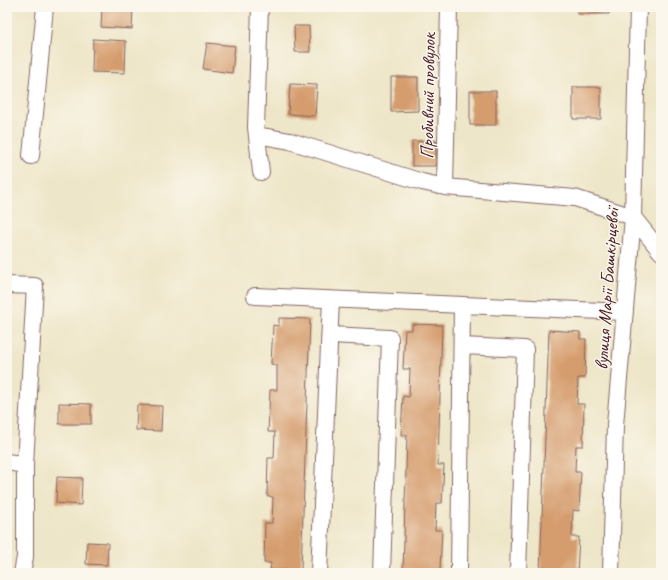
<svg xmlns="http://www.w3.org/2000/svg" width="668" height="580" viewBox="0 0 668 580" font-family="Caveat,sans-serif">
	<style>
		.building { fill: #d59c6d }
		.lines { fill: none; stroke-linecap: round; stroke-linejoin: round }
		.minor-casing { stroke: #836562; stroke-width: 18 }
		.minor { stroke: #fff; stroke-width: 16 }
		.labels { text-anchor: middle; stroke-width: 3; stroke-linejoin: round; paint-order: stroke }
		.street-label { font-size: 19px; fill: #4a1f2b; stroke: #fbf7ec }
	</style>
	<rect width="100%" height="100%" fill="#fbf7ec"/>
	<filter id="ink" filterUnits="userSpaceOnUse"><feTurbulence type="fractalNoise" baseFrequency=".025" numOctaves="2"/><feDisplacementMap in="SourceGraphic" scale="8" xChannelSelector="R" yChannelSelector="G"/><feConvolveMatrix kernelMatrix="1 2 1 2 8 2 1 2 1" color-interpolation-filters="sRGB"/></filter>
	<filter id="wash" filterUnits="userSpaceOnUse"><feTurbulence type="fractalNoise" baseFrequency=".012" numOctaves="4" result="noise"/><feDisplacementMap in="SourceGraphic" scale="16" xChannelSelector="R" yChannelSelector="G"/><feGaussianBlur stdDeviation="0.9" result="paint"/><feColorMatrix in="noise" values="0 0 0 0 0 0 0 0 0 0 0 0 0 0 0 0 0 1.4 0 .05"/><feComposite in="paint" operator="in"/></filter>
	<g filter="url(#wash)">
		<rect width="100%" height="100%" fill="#eee6c8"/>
		<g id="blocks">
			<path class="building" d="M102 7H133L132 29 101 27Z
				M577 7H609V14H577Z
				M294 26H309L310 52H295Z
				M93 39 126 41 125 73 92 72Z
				M207 43 235 46 232 73 203 69Z
				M391 77H418V111L391 112Z
				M290 84 317 85 315 116 288 114Z
				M573 87H601V119H573Z
				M470 91H496V125H470Z
				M412 141H436V166H412Z
				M279 318 310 319 301 570H270L271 563H264L265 523H272L273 497 267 496 268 458H274L275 432H268L270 390H277V365L271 364 273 325 279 326Z
				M412 324 442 325 438 465H444L442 503H436L435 530H442L440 570H433V573H403L407 435H401L403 396 409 397 410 369H403L405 330H412Z
				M549 330 580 332V339H586L585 378H578L577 404H584L583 446H576L575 472H581L579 511 573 510 572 537H579L577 573H540Z
				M59 403 91 404V424H59Z
				M137 405 162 406 161 431 136 430Z
				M57 477 82 478 81 505 56 503Z
				M87 542 108 543 107 565 86 564Z"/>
		</g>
	</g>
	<g filter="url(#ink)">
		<use href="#blocks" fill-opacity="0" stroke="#836562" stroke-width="1"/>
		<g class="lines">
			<g class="minor-casing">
				<path id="minor" d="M260 7 256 127 261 172
					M257 135 290 141 422 182 445 187 575 198 633 217 661 252
					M31 156 45 7
					M445 187 449 7
					M7 285 35 286 25 465
					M255 296 625 312
					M330 335 390 338 382 573
					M462 346 525 349 518 573
					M7 462 25 465V557L22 573
					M319 573 331 300
					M459 573 462 305
					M611 573 615 425 633 217 638 7"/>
			</g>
			<use href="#minor" class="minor"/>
		</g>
	</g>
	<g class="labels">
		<g class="street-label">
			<text transform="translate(427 96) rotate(-89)" y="7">Пробивний провулок</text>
			<text transform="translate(606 289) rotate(-86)" y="7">вулиця Марії Башкірцевої</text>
		</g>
	</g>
	<rect width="668" height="580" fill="none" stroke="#fbf7ec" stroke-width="24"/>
</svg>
